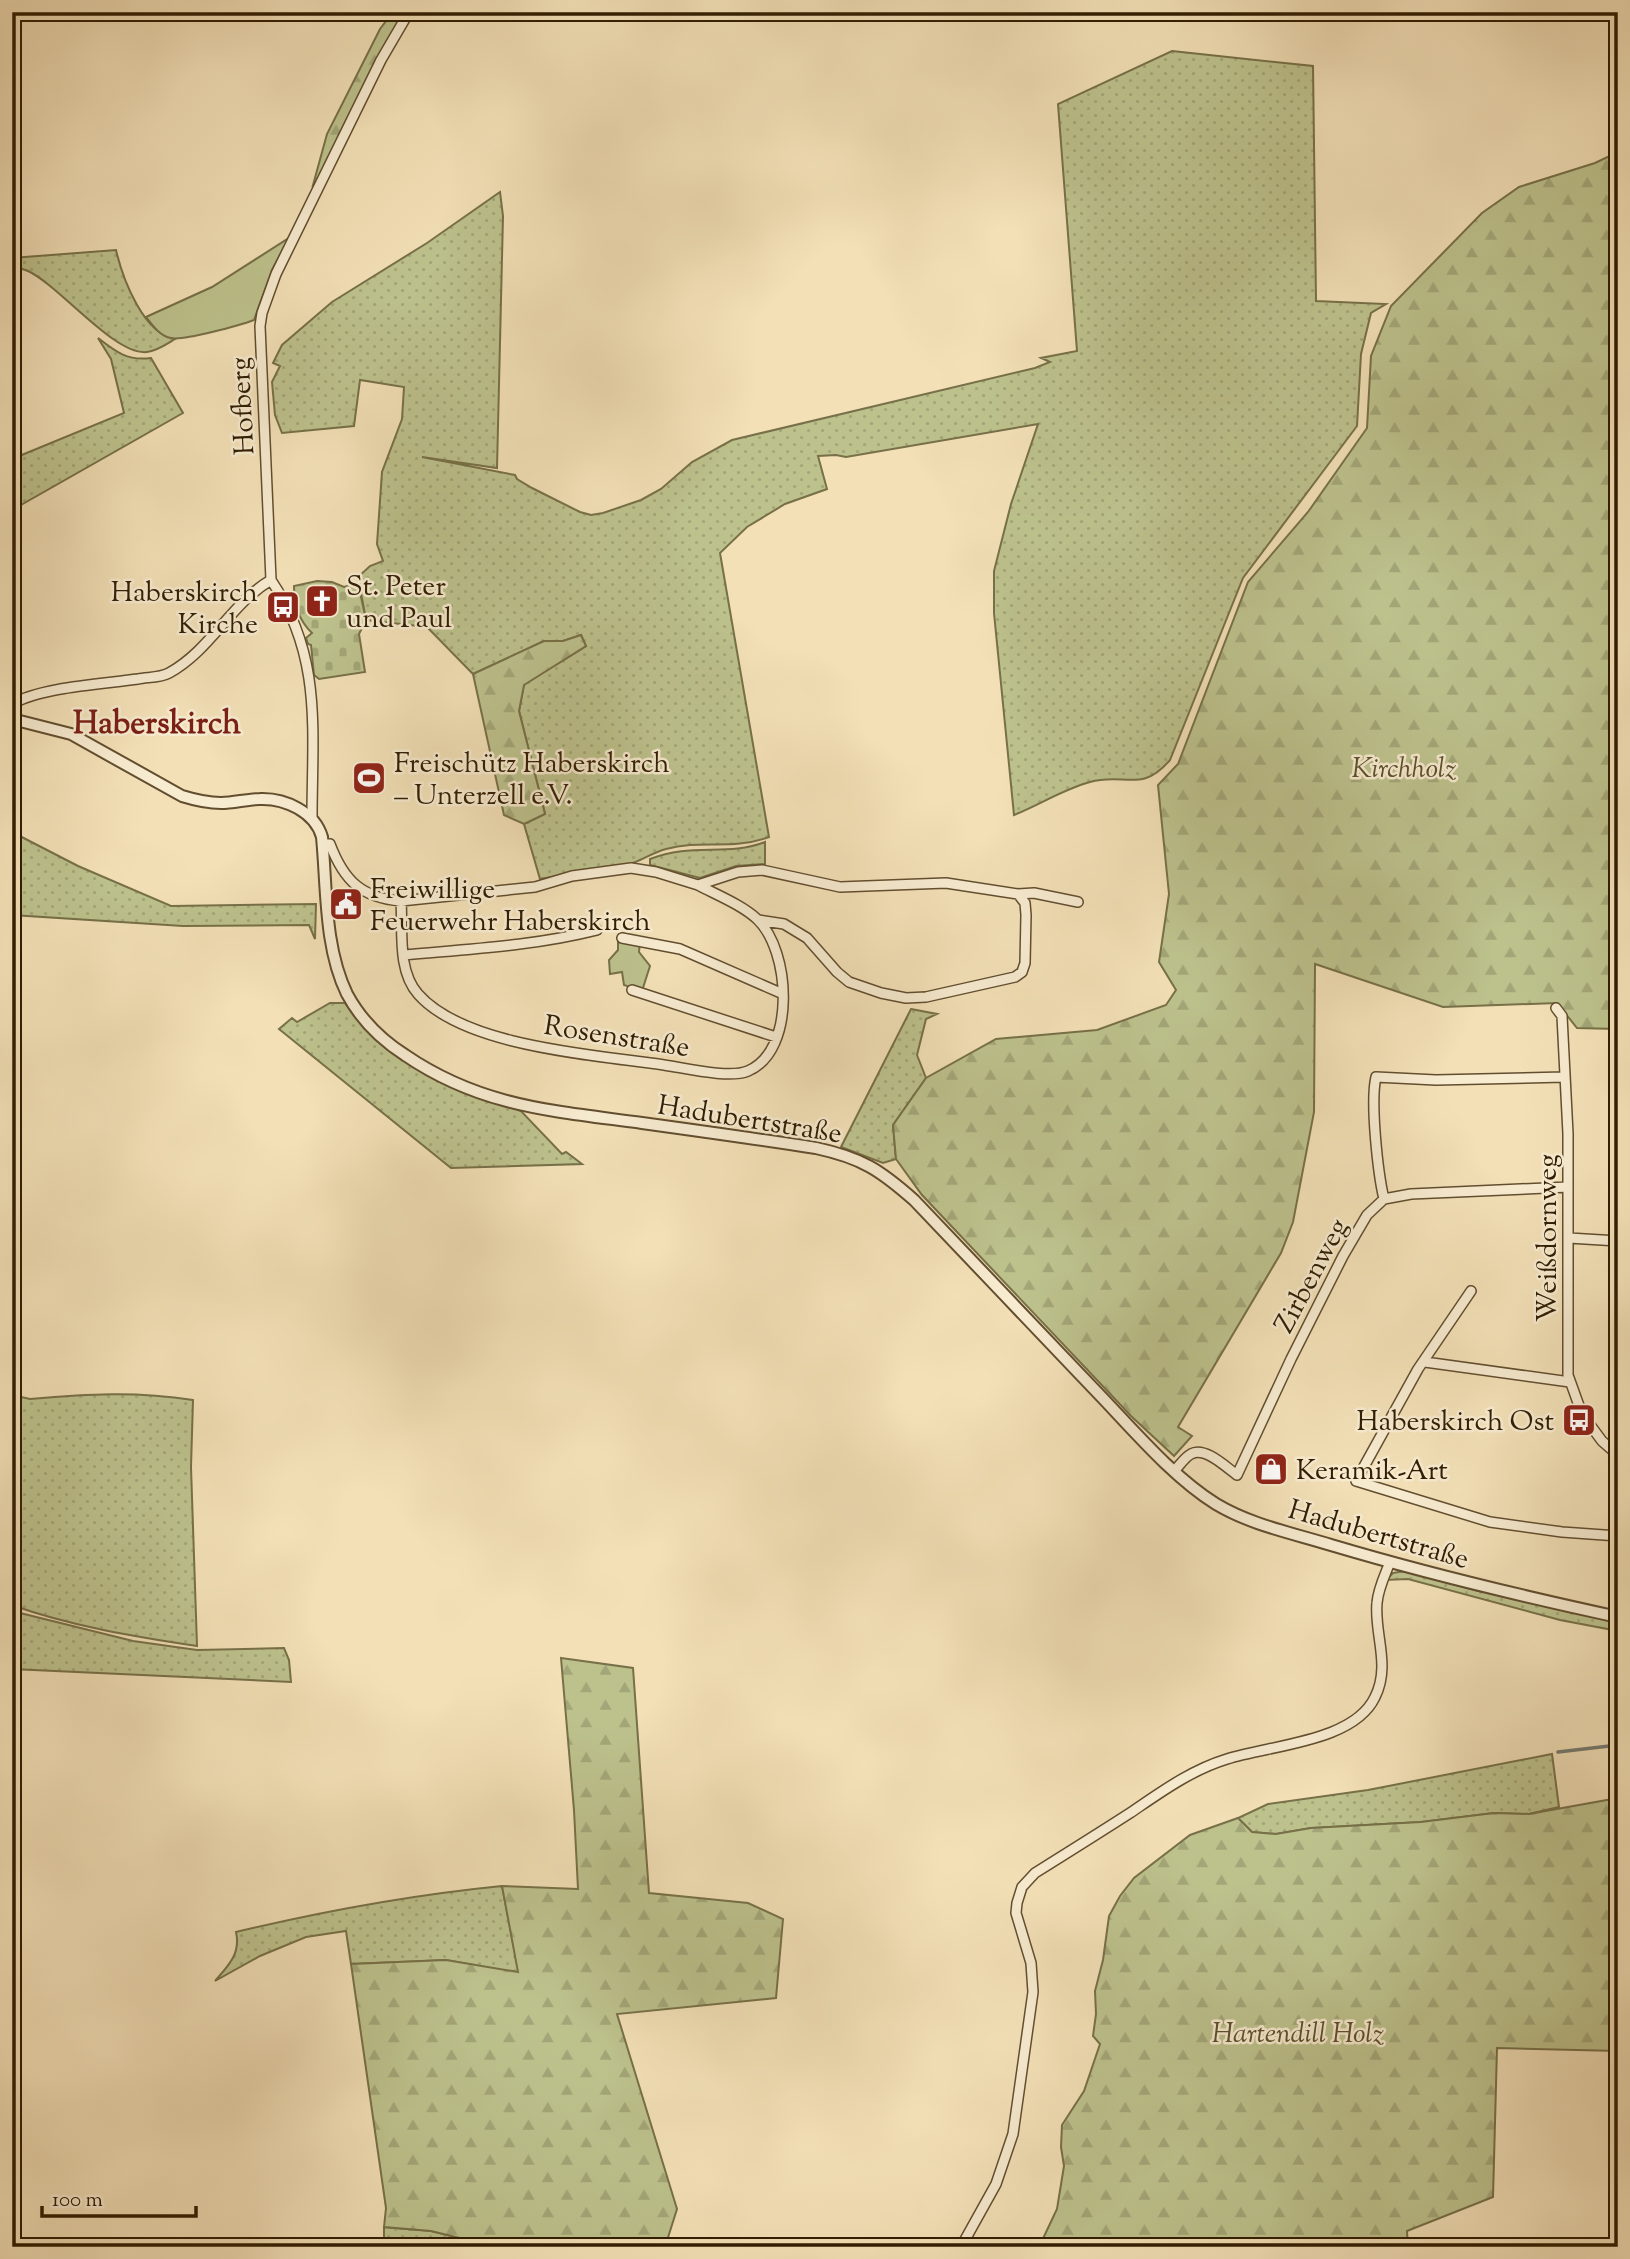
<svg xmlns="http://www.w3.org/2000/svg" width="1630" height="2259" viewBox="0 0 1630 2259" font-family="'Sorts Mill Goudy',serif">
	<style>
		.grass { fill: url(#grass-dots); stroke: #777048; stroke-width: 2 }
		.forest { fill: url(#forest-firs); stroke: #777048; stroke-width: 2 }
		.cemetery { fill: url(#cemetery-stones); stroke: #777048; stroke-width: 2 }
		.park { fill: #bdc28d; stroke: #777048; stroke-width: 2 }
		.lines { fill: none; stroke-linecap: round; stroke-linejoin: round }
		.stream { stroke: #747b70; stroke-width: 3.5 }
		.minor-casing { stroke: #624e2f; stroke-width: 12 }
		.tertiary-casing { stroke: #624e2f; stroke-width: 14 }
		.minor { stroke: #f7ebd0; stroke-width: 9 }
		.tertiary { stroke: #f7ebd0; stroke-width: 10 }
		.labels { text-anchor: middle; stroke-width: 5; stroke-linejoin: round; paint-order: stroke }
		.street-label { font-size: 28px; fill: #311d02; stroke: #f7ebd0 }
		.poi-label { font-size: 28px; fill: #311d02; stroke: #f7ebd0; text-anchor: start }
		.park-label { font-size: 28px; font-style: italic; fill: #5b4f2c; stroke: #f7ebd0 }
		.quarter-label { font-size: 32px; font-weight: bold; fill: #7a1f14; stroke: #f7ebd0 }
	</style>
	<defs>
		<pattern id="grass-dots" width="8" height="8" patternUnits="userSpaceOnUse" patternTransform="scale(1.75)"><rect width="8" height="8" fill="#bdc28d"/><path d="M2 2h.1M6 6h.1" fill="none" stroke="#a3a678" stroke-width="1.8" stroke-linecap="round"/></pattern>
		<pattern id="forest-firs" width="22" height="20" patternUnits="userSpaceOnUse" patternTransform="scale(1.75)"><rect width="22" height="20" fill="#bdc28d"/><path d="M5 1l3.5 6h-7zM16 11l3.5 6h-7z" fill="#a3a678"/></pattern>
		<pattern id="cemetery-stones" width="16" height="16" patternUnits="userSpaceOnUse" patternTransform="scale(1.75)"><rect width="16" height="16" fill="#bdc28d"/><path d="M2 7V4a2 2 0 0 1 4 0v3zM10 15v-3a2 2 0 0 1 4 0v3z" fill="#a3a678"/></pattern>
	</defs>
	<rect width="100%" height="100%" fill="#f3e0b7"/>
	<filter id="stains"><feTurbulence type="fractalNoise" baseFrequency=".00286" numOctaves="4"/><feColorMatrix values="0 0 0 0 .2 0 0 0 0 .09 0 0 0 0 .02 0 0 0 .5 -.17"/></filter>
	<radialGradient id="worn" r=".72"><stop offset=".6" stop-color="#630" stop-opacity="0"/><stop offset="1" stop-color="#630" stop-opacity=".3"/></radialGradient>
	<path class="grass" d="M1172 51 1313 66 1316 301 1386 304 1371 313 1361 354 1357 426 1243 578 1170 760C1141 794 1125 772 1090 782 1064 789 1039 805 1014 815L994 613V571L1011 504 1038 424 846 457 836 455 818 456 827 489 785 504 747 527 720 553 769 837C731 851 702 839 666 849 650 853 637 865 620 865L540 879 524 824 545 814 519 711 524 684 586 646 581 635 563 641H544L473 674 427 627 366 620 358 577 370 566 383 561 377 544 382 472 402 419 404 387 360 380 354 426 282 433 275 415 272 382 280 366 273 363 282 345 332 302 427 243 500 192 503 216 497 468 422 457 515 475 517 479 532 488 580 512 591 515 603 513 641 500 661 489 692 462 732 440 1035 368 1050 362 1041 358 1077 351 1058 104Z
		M116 250C122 276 144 338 177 338 168 343 158 351 147 352 115 356 60 286 28 271 23 269 17 267 12 266V258Z
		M98 338C116 352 127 361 151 358L183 413 12 510V459L124 413 111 359Z
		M12 832 78 866 171 906 316 904 315 939 309 925 183 926 12 915Z
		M765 842V864L736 866 700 878 650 865V859C692 842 727 857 765 842Z
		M330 1003H345L365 1026 456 1089 521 1111 562 1154 566 1152 582 1164 451 1168 279 1029 292 1018 297 1022Z
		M911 1009 937 1014 926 1019 917 1055 926 1078 893 1125 896 1159 883 1163 841 1147Z
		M12 1349 21 1397 30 1399C88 1394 135 1391 193 1400L191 1467 197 1646C136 1637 70 1626 12 1605Z
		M1405 1571 1475 1590 1618 1622V1631L1560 1620 1408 1579 1386 1580 1393 1573Z
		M12 1611 133 1641 197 1650 284 1648 289 1660 291 1682 12 1669Z
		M1552 1754 1559 1807 1529 1814 1494 1813 1421 1822 1311 1828 1276 1834 1252 1832 1238 1818 1268 1804 1368 1790Z
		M502 1886 519 1973 446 1960 351 1964 346 1931 306 1937 260 1956 215 1981C228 1966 241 1954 236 1932 324 1911 411 1895 502 1886Z
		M384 2227 431 2231 468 2240 519 2243V2247H384Z"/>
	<path class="forest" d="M393 12H400L401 20 318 182 313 185 327 134 380 29Z
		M1618 152V1171H1609L1617 1029 1577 1028 1557 1003 1443 1007 1315 964 1314 1112 1293 1222 1281 1253 1178 1427 1192 1436 1174 1456 1131 1416 922 1195 896 1159 893 1125 926 1078 996 1039 1097 1030 1166 1005 1176 990 1159 962 1169 894 1158 785 1178 764 1248 582 1308 512 1367 428 1371 356 1391 306 1482 213 1519 187 1595 163Z
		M581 635 586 646 524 685 519 711 545 814 524 824 504 815 473 674 544 641H563Z
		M561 1658 633 1668 649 1893 748 1903 783 1919 776 1998 617 2014 677 2209 665 2247H519L518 2243 468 2240 431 2231 384 2227 386 2208 351 1964 446 1960 518 1972 502 1886 578 1889 574 1810Z
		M1618 1798V2051L1497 2048 1493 2197 1407 2231 1408 2247H1039L1057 2209 1064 2166 1061 2147 1062 2125 1084 2091 1100 2044 1093 2036 1096 2014 1095 1991 1103 1960 1109 1916 1120 1896 1134 1878 1190 1835 1238 1818 1252 1832 1276 1834 1311 1828 1421 1822 1494 1813 1529 1814Z"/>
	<path class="cemetery" d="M317 581 332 582 344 587 358 583 366 620 359 634 365 672 319 679 314 675 311 645 308 644 306 638 312 633C299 621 294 606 294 586Z"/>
	<path class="park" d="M289 238 272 270 254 320C241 325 183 341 171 338 160 336 153 326 146 317L212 287Z
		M622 939 640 942 639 952 650 966 642 991 624 985 622 972 610 974 609 960 618 950V941Z"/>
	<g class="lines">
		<path class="stream" d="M1558 1752 1618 1745"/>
		<g class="minor-casing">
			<path id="minor" d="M271 580 260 326 262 313 276 274 381 60 409 12
				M271 580C323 657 312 731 312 818
				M12 704C41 687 103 684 138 679 147 677 160 678 169 673 211 650 231 603 271 580
				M323 844H330C344 881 362 898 401 901L535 887 572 876 631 868 656 872 698 885 738 872 762 870 840 887 946 883 1018 894 1034 893 1078 902
				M401 901C403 931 397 970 418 994 464 1047 597 1055 664 1065 685 1068 729 1079 748 1071 796 1051 791 951 757 919 742 905 717 895 698 885
				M758 920 784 924 807 938 837 972 849 982 881 993 906 998 926 997 1015 977 1022 972 1025 963 1026 915 1025 903 1018 894
				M622 938 680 949 783 994
				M404 955C469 949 534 946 597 930
				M632 990 776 1037
				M1556 1008 1562 1016 1568 1134V1375L1582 1414 1602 1441 1618 1455
				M1384 1199C1378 1174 1370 1102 1376 1077L1436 1080 1564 1077
				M1569 1238 1618 1241
				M1471 1291 1418 1369 1356 1481 1490 1522 1562 1532 1618 1536
				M1425 1362 1570 1382
				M1175 1470C1180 1465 1185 1457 1191 1454 1205 1446 1227 1468 1237 1475L1291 1359 1343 1256 1367 1215 1384 1199 1411 1194 1568 1187
				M961 2247 996 2184 1013 2134 1033 1992 1031 1963 1016 1913 1017 1903 1022 1887 1035 1873C1067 1853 1099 1833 1130 1813 1161 1792 1191 1770 1227 1759 1270 1745 1354 1742 1375 1697 1391 1665 1374 1634 1377 1603 1378 1589 1385 1575 1390 1562"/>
		</g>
		<g class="tertiary-casing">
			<path id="tertiary" d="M12 719 71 734 182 796C195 800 207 803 221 803 234 803 247 799 260 799 285 798 315 812 322 837 327 888 324 947 347 994 361 1020 380 1039 405 1055 481 1107 554 1111 642 1123 700 1131 758 1139 816 1148 862 1158 880 1170 914 1200 974 1263 1033 1325 1093 1388 1130 1426 1171 1476 1216 1504 1251 1525 1292 1533 1331 1545 1425 1573 1521 1596 1618 1617"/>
		</g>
		<use href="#minor" class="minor"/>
		<use href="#tertiary" class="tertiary"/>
	</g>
	<defs>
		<g id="church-square" transform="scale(1.75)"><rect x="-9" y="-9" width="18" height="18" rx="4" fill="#8f2418" stroke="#f7ebd0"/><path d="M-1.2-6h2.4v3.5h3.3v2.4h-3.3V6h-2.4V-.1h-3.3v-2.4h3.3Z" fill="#fff"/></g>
		<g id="bus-square" transform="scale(1.75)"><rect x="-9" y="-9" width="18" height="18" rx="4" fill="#8f2418" stroke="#f7ebd0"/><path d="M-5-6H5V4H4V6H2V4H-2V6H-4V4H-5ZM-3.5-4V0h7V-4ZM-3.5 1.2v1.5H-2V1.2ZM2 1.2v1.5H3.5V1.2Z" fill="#fff"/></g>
		<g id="stadium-square" transform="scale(1.75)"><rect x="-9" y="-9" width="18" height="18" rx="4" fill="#8f2418" stroke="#f7ebd0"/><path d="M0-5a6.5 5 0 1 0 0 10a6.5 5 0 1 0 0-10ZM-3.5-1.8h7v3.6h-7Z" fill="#fff"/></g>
		<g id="civic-square" transform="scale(1.75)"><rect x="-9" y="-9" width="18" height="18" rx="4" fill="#8f2418" stroke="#f7ebd0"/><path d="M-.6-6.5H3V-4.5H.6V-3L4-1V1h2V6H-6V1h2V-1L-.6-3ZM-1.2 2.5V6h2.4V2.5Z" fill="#fff"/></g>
		<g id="shop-square" transform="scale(1.75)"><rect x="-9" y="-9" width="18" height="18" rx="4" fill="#8f2418" stroke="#f7ebd0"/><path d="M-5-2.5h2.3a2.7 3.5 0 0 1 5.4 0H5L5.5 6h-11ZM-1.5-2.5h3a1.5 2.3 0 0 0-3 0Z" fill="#fff"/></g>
	</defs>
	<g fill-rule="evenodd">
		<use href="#church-square" x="322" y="601"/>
		<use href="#bus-square" x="283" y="607"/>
		<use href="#stadium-square" x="369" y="778"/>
		<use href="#civic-square" x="346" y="904"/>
		<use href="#bus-square" x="1579" y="1420"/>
		<use href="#shop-square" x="1271" y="1469"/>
	</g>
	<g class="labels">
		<g class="street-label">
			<text transform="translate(241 406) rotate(-93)" y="10">Hofberg</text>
			<text transform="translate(617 1035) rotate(9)" y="10">Rosenstraße</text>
			<text transform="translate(750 1118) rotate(9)" y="10">Hadubertstraße</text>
			<text transform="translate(1546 1238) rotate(-90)" y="10">Weißdornweg</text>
			<text transform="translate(1310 1275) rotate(-62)" y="10">Zirbenweg</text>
			<text transform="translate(1379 1533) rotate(16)" y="10">Hadubertstraße</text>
		</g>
		<g class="poi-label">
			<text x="346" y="595">St. Peter<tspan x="346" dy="32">und Paul</tspan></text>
			<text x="258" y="601" text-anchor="end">Haberskirch<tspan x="258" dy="32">Kirche</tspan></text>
			<text x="394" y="772">Freischütz Haberskirch<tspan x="394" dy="32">– Unterzell e.V.</tspan></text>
			<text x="370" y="898">Freiwillige<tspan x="370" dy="32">Feuerwehr Haberskirch</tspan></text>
			<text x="1554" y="1430" text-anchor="end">Haberskirch Ost</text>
			<text x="1296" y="1479">Keramik-Art</text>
		</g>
		<g class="park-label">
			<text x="1404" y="777">Kirchholz</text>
			<text x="1298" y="2042">Hartendill Holz</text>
		</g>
		<g class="quarter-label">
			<text x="157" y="733">Haberskirch</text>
		</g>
	</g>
	<rect width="1630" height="2259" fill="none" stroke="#f3e0b7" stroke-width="42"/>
	<rect x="14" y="14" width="1602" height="2231" fill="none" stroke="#311d02" stroke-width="3.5"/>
	<rect x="21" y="21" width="1588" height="2217" fill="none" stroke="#311d02" stroke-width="2"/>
	<path d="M42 2206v10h154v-10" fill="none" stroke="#311d02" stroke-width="3.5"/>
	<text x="52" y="2206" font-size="21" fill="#311d02" stroke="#f7ebd0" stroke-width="5" paint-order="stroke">100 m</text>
	<rect width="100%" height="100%" filter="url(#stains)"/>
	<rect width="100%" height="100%" fill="url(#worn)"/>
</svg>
